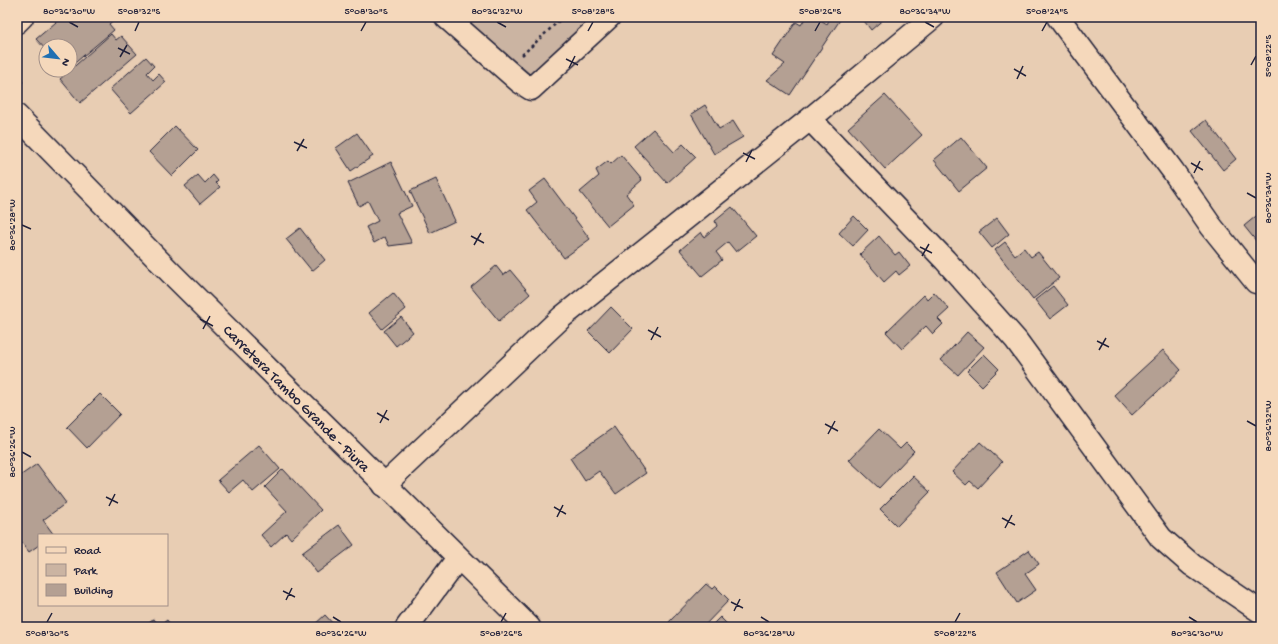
<svg xmlns="http://www.w3.org/2000/svg" width="1278" height="644" viewBox="0 0 1278 644" font-family="'Gochi Hand',sans-serif">
	<style>
		.green { fill: #cbb4a2; stroke: #766b6e }
		.building { fill: #b4a093; stroke: #22223b }
		.lines { fill: none; stroke-linecap: round; stroke-linejoin: round }
		.minor-casing { stroke: #22223b; stroke-width: 25 }
		.major-casing { stroke: #22223b; stroke-width: 25 }
		.path { stroke: #22223b; stroke-width: 2.5; stroke-dasharray: 3 3; stroke-linecap: butt }
		.minor { stroke: #f5d8bb; stroke-width: 22 }
		.major { stroke: #f5d8bb; stroke-width: 22 }
		.ticks { fill: none; stroke: #22223b; stroke-width: 1.5 }
		.labels { text-anchor: middle; stroke-width: 3.5; stroke-linejoin: round; paint-order: stroke }
		.street-label { font-size: 15px; fill: #22223b; stroke: #f5d8bb }
		.neatline { fill: none; stroke: #22223b; stroke-width: 1.5 }
		.ticks-label { font-size: 10px; text-anchor: middle; fill: #22223b }
	</style>
	<rect width="100%" height="100%" fill="#e8cdb3"/>
	<filter id="ink" filterUnits="userSpaceOnUse"><feTurbulence type="fractalNoise" baseFrequency=".025" numOctaves="2"/><feDisplacementMap in="SourceGraphic" scale="8" xChannelSelector="R" yChannelSelector="G"/><feConvolveMatrix kernelMatrix="1 2 1 2 8 2 1 2 1" color-interpolation-filters="sRGB"/></filter>
	<g filter="url(#ink)">
		<path class="green" d="M464 17H593L530 74Z"/>
		<path class="building" d="M62 17H117L109 24 114 30 70 67V46H46V50L36 39Z
			M806 17H816L827 24 831 17H836L840 20 790 95 767 80 785 64 773 56 796 22 801 25Z
			M861 17H886L871 30Z
			M111 34 116 40 121 36 137 54 80 103 60 79Z
			M146 57 154 66 147 73 153 80 159 74 166 82 131 113 110 89Z
			M17 76 23 82 17 88Z
			M885 95 922 135 885 169 848 128Z
			M705 105 719 129 733 121 743 137 714 154 691 114Z
			M1206 120 1236 159 1223 170 1192 131Z
			M175 126 198 150 172 176 149 152Z
			M653 129 674 152 683 144 696 157 667 183 634 146Z
			M357 133 373 156 351 171 336 148Z
			M961 137 987 168 959 191 934 160Z
			M621 155 642 180 626 194 634 205 608 226 580 192 599 176 596 170 608 161 611 164Z
			M391 162 412 206 397 213 412 243 389 246 385 237 374 243 366 227 378 221 368 201 359 206 348 183Z
			M198 175 205 183 213 175 218 181 216 183 220 187 200 204 185 186Z
			M436 179 455 221 430 233 410 191Z
			M545 179 590 239 564 258 527 210 537 202 529 191Z
			M732 207 756 236 736 252 728 242 716 252 722 260 702 276 680 250 701 232 704 237 717 226 715 221Z
			M1261 212V247L1244 226Z
			M854 216 868 230 853 246 839 233Z
			M997 218 1009 234 992 248 979 232Z
			M300 228 325 260 312 271 286 239Z
			M879 236 895 255 899 252 910 266 899 275 896 271 884 282 860 254Z
			M1005 242 1015 255 1024 248 1031 257 1038 252 1059 278 1033 299 995 250Z
			M496 266 503 275 510 270 530 294 499 321 471 287Z
			M1053 286 1068 305 1050 319 1035 300Z
			M934 292 949 309 938 319 943 324 933 334 926 326 902 349 886 332 924 295 927 299Z
			M393 293 406 309 382 329 369 313Z
			M611 307 633 329 610 353 588 331Z
			M401 317 413 332 396 346 384 331Z
			M967 332 984 347 958 375 941 360Z
			M1163 350 1181 370 1132 415 1114 395Z
			M984 354 999 369 982 386 967 371Z
			M100 394 120 414 87 448 67 427Z
			M614 427 646 473 616 494 599 471 585 481 570 458Z
			M879 429 900 449 906 443 914 451 879 488 849 460Z
			M980 442 1002 462 978 488 970 481 966 485 952 472Z
			M259 445 280 469 253 492 243 480 229 492 218 480Z
			M37 464 66 503 43 520 54 535H39V545L29 552 17 536V478Z
			M283 469 321 510 291 539 286 533 271 547 261 535 287 511 265 487Z
			M913 476 930 492 897 526 880 509Z
			M339 525 354 545 317 573 302 553Z
			M1029 550 1039 564 1025 574 1036 590 1017 603 997 572Z
			M706 584 712 589 715 586 729 600 703 627H674L669 622Z
			M325 615 336 627H316L314 625Z
			M720 617 730 627H710Z
			M154 619 159 626 167 620 172 627H144Z"/>
		<g class="lines">
			<g class="minor-casing">
				<path id="minor" d="M446 17 520 82 531 89 609 17
					M1058 17 1173 171 1211 226 1256 282
					M17 22 22 17
					M810 119 945 260 1016 340 1161 538 1192 565 1261 612
					M384 485 562 317 810 119 933 17
					M407 627 458 558"/>
			</g>
			<g class="major-casing">
				<path id="major" d="M17 116 174 276 529 627"/>
			</g>
			<path class="path" d="M522 55 563 17"/>
			<use href="#minor" class="minor"/>
			<use href="#major" class="major"/>
		</g>
	</g>
	<path class="ticks" d="M69 22 78 27M497 22 506 27M925 22 934 27M135 31 139 22M361 31 366 22M588 31 593 22M815 31 820 22M1042 31 1047 22M118 48 130 54M120 57 127 45M566 59 578 65M1251 65 1256 56M569 68 575 56M1014 69 1026 76M1017 79 1023 66M294 142 307 148M297 151 304 139M743 153 755 159M746 162 752 150M1191 163 1203 170M1194 173 1200 161M1247 193 1256 198M22 225 31 229M471 236 484 243M474 245 481 233M920 247 932 253M922 256 929 244M200 319 213 326M203 329 210 316M648 330 661 337M651 340 658 327M1097 341 1109 347M1099 350 1106 338M377 413 389 420M1247 421 1256 426M380 423 387 410M825 424 838 431M828 434 835 421M22 452 31 457M106 497 118 503M109 506 115 494M554 507 566 514M557 517 563 505M1002 518 1015 525M1005 528 1012 515M283 591 295 597M286 600 292 588M731 602 743 608M734 611 740 599M333 617 341 622M761 617 769 622M1189 617 1197 622M47 622 52 613M501 622 506 613M955 622 960 613"/>
	<g class="labels">
		<g class="street-label">
			<text transform="translate(297 398) rotate(45)" y="5">Carretera Tambo Grande - Piura</text>
		</g>
	</g>
	<rect width="1278" height="644" fill="none" stroke="#f5d8bb" stroke-width="44"/>
	<rect x="38" y="534" width="130" height="72" fill="#f5d8bb" stroke="#a18f88"/>
	<rect x="46" y="547" width="20" height="6" fill="#f5d8bb" stroke="#a18f88"/>
	<text x="74" y="554" font-size="12" fill="#22223b">Road</text>
	<rect x="46" y="564" width="20" height="12" fill="#cbb4a2" stroke="#a18f88"/>
	<text x="74" y="574" font-size="12" fill="#22223b">Park</text>
	<rect x="46" y="584" width="20" height="12" fill="#b4a093" stroke="#a18f88"/>
	<text x="74" y="594" font-size="12" fill="#22223b">Building</text>
	<g transform="translate(58 58) rotate(118)"><circle r="19" fill="#f5d8bb" stroke="#a18f88"/>
	<path d="M0-3L7 15L0 10L-7 15Z" fill="#1f6fb2"/>
	<text y="-6" font-size="11" font-weight="bold" text-anchor="middle" fill="#22223b">N</text>
	</g>
	<rect x="22" y="22" width="1234" height="600" class="neatline"/>
	<g class="ticks-label">
		<text x="69" y="14">80°36'30"W</text>
		<text x="139" y="14">5°08'32"S</text>
		<text x="366" y="14">5°08'30"S</text>
		<text x="497" y="14">80°36'32"W</text>
		<text x="593" y="14">5°08'28"S</text>
		<text x="820" y="14">5°08'26"S</text>
		<text x="925" y="14">80°36'34"W</text>
		<text x="1047" y="14">5°08'24"S</text>
		<text transform="translate(1267 56) rotate(-90)" y="4">5°08'22"S</text>
		<text transform="translate(1267 198) rotate(-90)" y="4">80°36'34"W</text>
		<text transform="translate(11 225) rotate(-90)" y="4">80°36'28"W</text>
		<text transform="translate(1267 426) rotate(-90)" y="4">80°36'32"W</text>
		<text transform="translate(11 452) rotate(-90)" y="4">80°36'26"W</text>
		<text x="47" y="636">5°08'30"S</text>
		<text x="341" y="636">80°36'26"W</text>
		<text x="501" y="636">5°08'26"S</text>
		<text x="769" y="636">80°36'28"W</text>
		<text x="955" y="636">5°08'22"S</text>
		<text x="1197" y="636">80°36'30"W</text>
	</g>
</svg>
